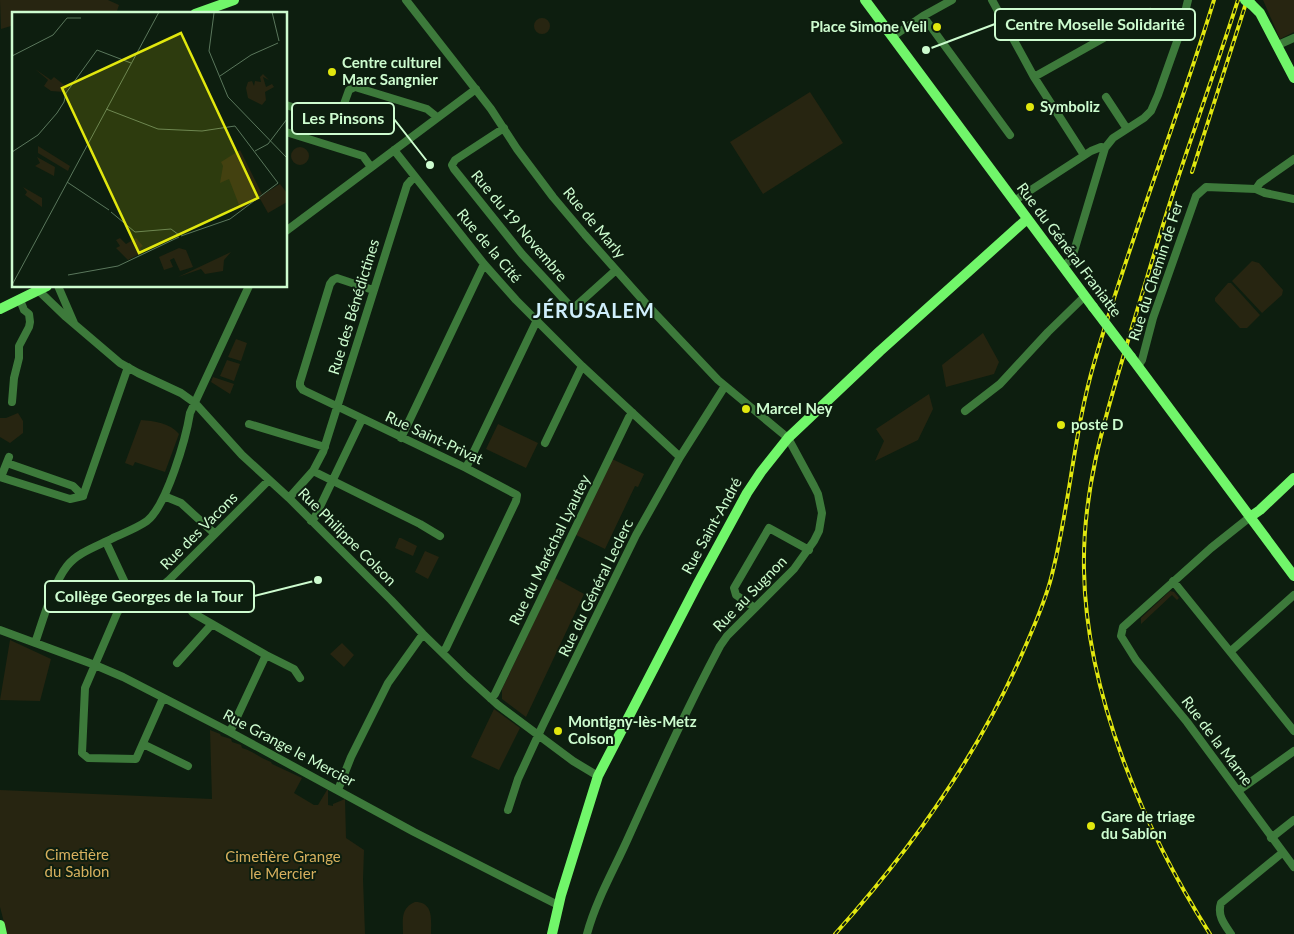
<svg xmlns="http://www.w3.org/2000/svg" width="1294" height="934" viewBox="0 0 1294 934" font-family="Lato,sans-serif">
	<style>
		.green { fill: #272511 }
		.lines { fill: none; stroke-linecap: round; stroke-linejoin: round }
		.street { stroke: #3d7a3b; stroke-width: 8 }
		.secondary { stroke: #71f66a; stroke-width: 10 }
		.rail-casing { stroke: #e1e70e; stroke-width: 4 }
		.rail { stroke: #0d1e0f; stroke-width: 2; stroke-dasharray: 5.5; stroke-linecap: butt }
		.secondary-bridge { stroke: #71f66a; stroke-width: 10 }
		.poi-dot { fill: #e1e70e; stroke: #0d1e0f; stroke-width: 2 }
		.labels { text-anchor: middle; stroke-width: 4; stroke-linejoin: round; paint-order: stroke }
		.poi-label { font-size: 15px; font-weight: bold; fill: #cdfccf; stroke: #0d1e0f; text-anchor: start }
		.street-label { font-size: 15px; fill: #cdfccf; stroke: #0d1e0f }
		.park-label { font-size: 15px; fill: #d7b05e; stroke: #0d1e0f }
		.district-label { font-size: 20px; font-weight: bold; letter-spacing: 1px; fill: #cfeffc; stroke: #0d1e0f }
		.inset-road { fill: none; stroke: #5a775c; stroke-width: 1 }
		.view { fill: #e1e70e; fill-opacity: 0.15; stroke: #e1e70e; stroke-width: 2.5 }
		.inset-edge { fill: none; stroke: #cdfccf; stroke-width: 2.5 }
		.leader { fill: none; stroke: #cdfccf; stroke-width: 2 }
		.callout-dot { fill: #cdfccf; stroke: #0d1e0f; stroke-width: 2 }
		.callout { fill: #0d1e0f; stroke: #cdfccf; stroke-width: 2 }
		.callout-label { font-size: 16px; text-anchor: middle; font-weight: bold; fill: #cdfccf }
	</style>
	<rect width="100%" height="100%" fill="#0d1e0f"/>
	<path class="green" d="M0 0H108L119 5 116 14H14V25L1 29Z
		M1263 0H1294V32L1280 39Z
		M534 26a8 8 0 1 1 16 0a8 8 0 1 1-16 0Z
		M810 92 843 143 763 194 730 142Z
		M291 156a9 9 0 1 1 18 0a9 9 0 1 1-18 0Z
		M1252 261 1259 263 1283 290 1282 295 1262 313 1232 281Z
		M1228 283H1231L1260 315 1247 328H1240L1215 301V298Z
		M983 333 999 362 994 374 946 387 942 365Z
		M236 339 247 343 241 361 228 357Z
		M227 360 240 364 234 381 220 376Z
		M213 377 234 384 230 394 211 382Z
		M929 394 933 409 918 440 875 461 884 441 876 429Z
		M18 413 23 421V433L10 443 0 437V418H6Z
		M141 420C154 421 170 423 179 434L165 472 135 462 133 466 125 463Z
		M498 424 538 443 526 468 486 449Z
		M612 459 644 474 638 487 635 486 605 549 576 535Z
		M399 538H401L417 546 413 556 395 548Z
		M425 551 439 557 428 579 415 572Z
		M555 578 584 594 526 717 502 699V689Z
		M1170 591 1174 592 1179 598 1177 600 1172 595 1141 624V618Z
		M10 640 51 659 40 701 0 700Z
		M342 643 354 655 344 667 330 654Z
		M494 709 520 728 499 770 471 757Z
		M210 730 220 734 221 736 231 739 232 742 241 745 242 748C253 751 260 758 271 762L272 764 302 778 294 793 314 805H318L327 790H328V805L333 806V804L345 799 346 838 364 850 363 879 365 934H7L0 907V790L212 799Z
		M415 902C434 902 431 920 431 934H403C403 921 400 908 415 902Z"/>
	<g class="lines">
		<path class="street" d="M406 0 491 109 517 149 553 197 585 235 648 306 718 380 788 438 814 486 818 494 822 513 819 531 814 541 794 569 727 636 720 646C687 708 658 772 629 836 615 868 596 900 587 934
			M992 0 1034 77 1084 155
			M923 16 1010 135
			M892 37 923 16 952 0
			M1278 45 1294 38
			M1034 77 1150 12
			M1106 97 1127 129
			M286 105 330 119H336L340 115 349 90 355 87 427 109 437 117
			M504 128 455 160 452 165 454 169 522 254 570 306H576L616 270
			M286 132 363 156 371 167
			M394 150 484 264 516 300 582 366 680 457
			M1256 189 1260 183 1294 159
			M1014 201 1091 151 1101 147 1105 148
			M286 231 476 89
			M1063 267 1072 258 1105 148 1113 138 1144 118 1151 111 1158 95 1180 33 1188 0
			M58 286 74 323
			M373 290 337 278 333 280 330 284 300 382V386L303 390 466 468 517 495 516 501 446 648 442 652
			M39 291 66 317 120 363 138 373 181 393 195 403 242 455 289 498 391 600 423 634 466 676 498 705 573 761 598 776
			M1138 366 1142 360 1153 318 1196 196 1206 187 1256 189 1265 193 1294 199
			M12 402 14 378 19 358V346L29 327 30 322 29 314 24 310 20 300
			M965 411 1000 384 1048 332 1085 296
			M249 424 325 447
			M401 438 484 264
			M545 443 582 366
			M7 463 73 486 83 496
			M466 468 537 320
			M313 471 420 524 440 536
			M0 477 70 499 83 496
			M1 477 9 457
			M83 496 128 367
			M164 496 181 503 215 534
			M289 498 313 471 323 452 407 185 414 177
			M1250 517 1211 548 1123 627 1121 636 1136 660 1187 722 1294 867
			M311 521 315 517 362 419
			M106 542 134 602
			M169 580 193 613 266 655 294 669 300 678
			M1173 581 1294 731
			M755 608 736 595 734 588 769 528 809 550
			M0 630 95 665 123 677 230 732 414 832 558 905
			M35 643C43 620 53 584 67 566 78 552 98 546 113 538 124 533 137 528 147 521 167 505 186 438 190 413L249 286
			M1231 651 1294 595
			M177 663 212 624
			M163 698 136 759 88 758 82 753 85 688 118 611 122 608 157 590 169 580 269 480
			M491 699 495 694 629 417 633 413
			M230 732 266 655
			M143 744 188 766
			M338 790 351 757 388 683 423 634
			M1238 791 1294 751
			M508 810 518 779 542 727 636 535 680 457 725 386
			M1271 838 1294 820
			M1231 934C1224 924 1217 915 1221 903L1282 853"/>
		<path class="secondary" d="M865 0 1093 307
			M1251 4 1260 13 1294 78
			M195 14 234 0
			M0 309 47 286
			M1131 357 1294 576
			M1250 517 1260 510 1294 478
			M0 925 2 934
			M552 934 561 895 598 776 698 583 747 493 761 472 788 438 880 351 1027 219"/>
		<g class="rail-casing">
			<path id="rail" d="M1192 172 1247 0
				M835 934C909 852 972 764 1018 663 1030 636 1042 610 1050 582 1070 509 1073 433 1095 360 1130 239 1177 121 1214 0
				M1210 934C1144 830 1086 694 1084 570 1082 484 1109 405 1133 324 1148 275 1162 226 1178 178 1198 118 1219 59 1238 0"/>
		</g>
		<use href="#rail" class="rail"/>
		<path class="secondary-bridge" d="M1245 0 1251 4
			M1093 307 1131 357"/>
	</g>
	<g class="poi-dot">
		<circle cx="937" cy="27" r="5"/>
		<circle cx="332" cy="72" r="5"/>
		<circle cx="1030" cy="107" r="5"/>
		<circle cx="746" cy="409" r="5"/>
		<circle cx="1061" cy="425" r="5"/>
		<circle cx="558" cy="731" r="5"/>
		<circle cx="1091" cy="826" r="5"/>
	</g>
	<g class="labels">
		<g class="poi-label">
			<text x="927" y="32" text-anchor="end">Place Simone Veil</text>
			<text x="342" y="68">Centre culturel<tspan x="342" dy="17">Marc Sangnier</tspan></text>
			<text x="1040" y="112">Symboliz</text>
			<text x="756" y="414">Marcel Ney</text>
			<text x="1071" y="430">poste D</text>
			<text x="568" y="727">Montigny-lès-Metz<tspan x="568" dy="17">Colson</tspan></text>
			<text x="1101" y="822">Gare de triage<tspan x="1101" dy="17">du Sablon</tspan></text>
		</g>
		<g class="street-label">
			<text transform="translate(594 223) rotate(50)" y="5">Rue de Marly</text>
			<text transform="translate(519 226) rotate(50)" y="5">Rue du 19 Novembre</text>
			<text transform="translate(489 246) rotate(50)" y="5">Rue de la Cité</text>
			<text transform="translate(1069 250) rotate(53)" y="5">Rue du Général Franiatte</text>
			<text transform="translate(1156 271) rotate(-72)" y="5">Rue du Chemin de Fer</text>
			<text transform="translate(354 307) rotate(-73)" y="5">Rue des Bénédictines</text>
			<text transform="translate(434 438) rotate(25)" y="5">Rue Saint-Privat</text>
			<text transform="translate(712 526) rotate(-61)" y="5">Rue Saint-André</text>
			<text transform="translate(199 531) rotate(-45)" y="5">Rue des Vacons</text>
			<text transform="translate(347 537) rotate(45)" y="5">Rue Philippe Colson</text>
			<text transform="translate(550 550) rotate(-64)" y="5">Rue du Maréchal Lyautey</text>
			<text transform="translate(596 588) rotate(-64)" y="5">Rue du Général Leclerc</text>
			<text transform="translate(750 594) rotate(-46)" y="5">Rue au Sugnon</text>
			<text transform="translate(1217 741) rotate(53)" y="5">Rue de la Marne</text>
			<text transform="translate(289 748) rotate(28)" y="5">Rue Grange le Mercier</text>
		</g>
		<g class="park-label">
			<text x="77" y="860">Cimetière<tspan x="77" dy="17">du Sablon</tspan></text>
			<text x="283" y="862">Cimetière Grange<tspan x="283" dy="17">le Mercier</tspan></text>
		</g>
		<g class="district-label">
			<text x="594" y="318">JÉRUSALEM</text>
		</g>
	</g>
	<g transform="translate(12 12)">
		<rect width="275" height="275" fill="#0d1e0f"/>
		<path d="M23 57 39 68 42 65 56 76 52 80 39 79 32 74 36 68ZM251 62 257 68 251 65 254 75 260 72 262 75 253 80 254 88 250 93 236 86 234 76 236 70 240 69 242 74 243 69 249 70 248 65ZM26 134 58 154 56 159 26 141ZM228 138 250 182 229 198 217 167 208 171 211 154 209 150ZM25 145 43 155 42 164 23 154 28 151ZM268 172 275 181V190L256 201 247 185ZM11 175 30 186V195L13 183 15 180ZM108 226 114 232 124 226 131 234 128 236 131 240 116 248 104 236 108 234 104 228ZM167 236 174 238 181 255 168 259 162 246 158 248 161 255 152 258 147 245ZM219 240 212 248 211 259 193 262 189 257 166 265Z" fill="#272511"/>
		<path class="inset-road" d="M186 0H203M260 0 267 29M202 1 197 39 216 85 275 146M0 44 41 23 55 6H69M208 64 239 43 266 31M94 97 146 117 190 119 223 114 266 171 218 207 169 224M243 139 256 132 275 107M0 140 26 123 45 101 52 90 54 81 85 38 119 51M55 170 97 198M99 200 123 220 159 217 167 223M56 263 106 254 167 225M0 273 147 0"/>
		<path class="view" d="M169 21 246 186 127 241 50 76Z"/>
		<rect width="275" height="275" class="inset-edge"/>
	</g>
	<path class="leader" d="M926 50L995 24M430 165L394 119M318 580L254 596"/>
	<g class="callout-dot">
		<circle cx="926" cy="50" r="5"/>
		<circle cx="430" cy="165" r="5"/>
		<circle cx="318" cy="580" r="5"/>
	</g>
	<g class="callout">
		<rect x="995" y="9" width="200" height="31" rx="5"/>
		<rect x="292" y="103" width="102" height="31" rx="5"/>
		<rect x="45" y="581" width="209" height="31" rx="5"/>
	</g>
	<g class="callout-label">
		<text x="1095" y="30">Centre Moselle Solidarité</text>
		<text x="343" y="124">Les Pinsons</text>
		<text x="149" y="602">Collège Georges de la Tour</text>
	</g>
</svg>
